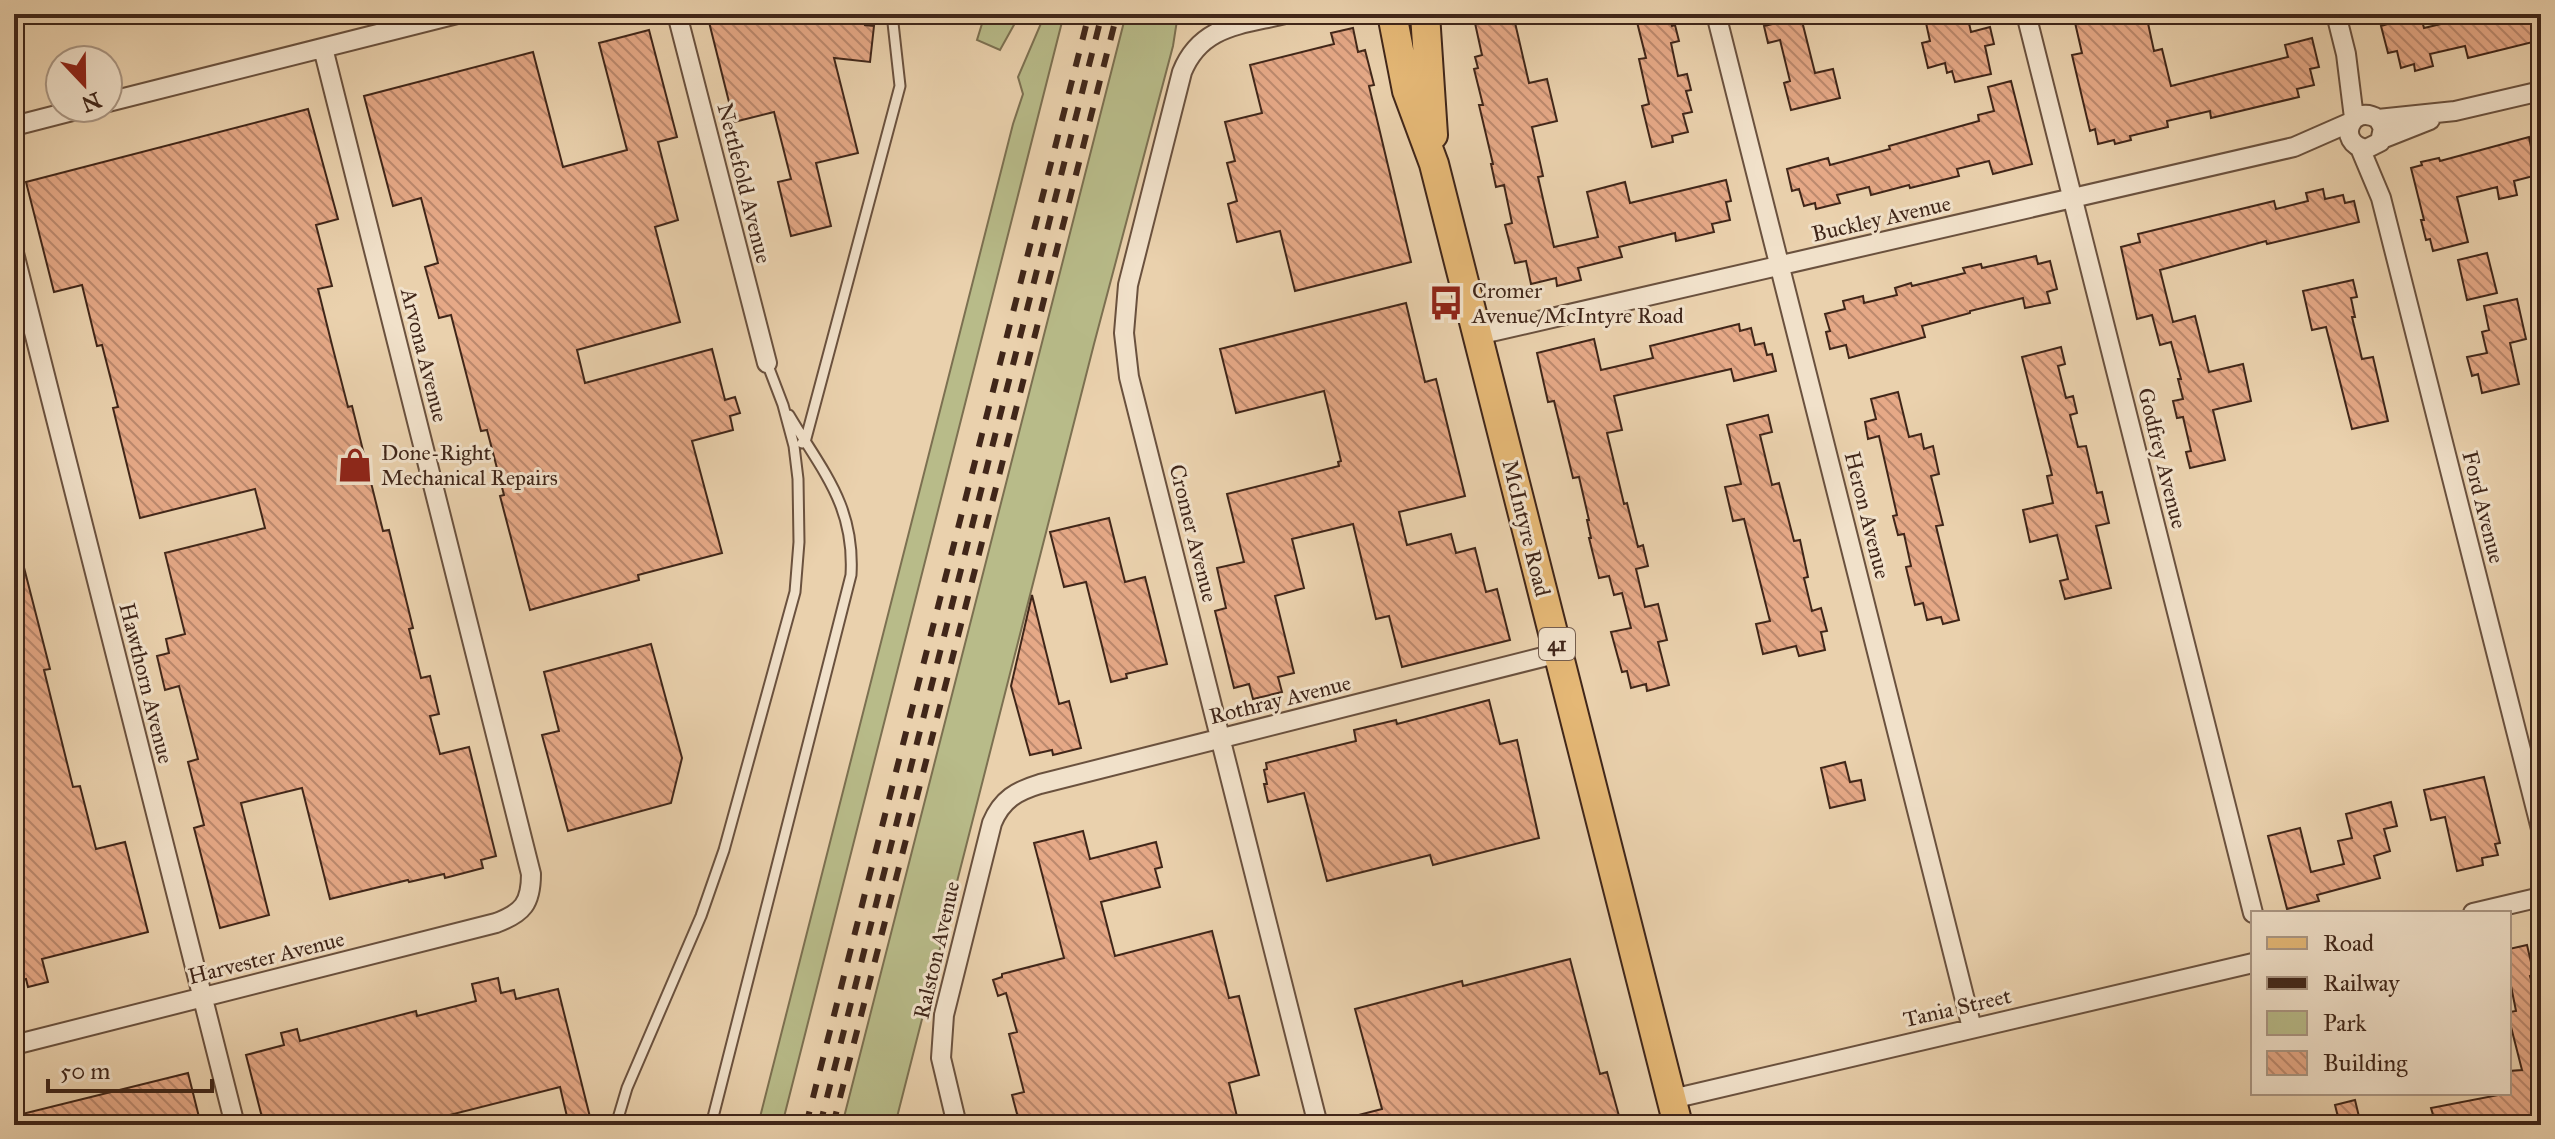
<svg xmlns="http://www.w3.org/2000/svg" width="2555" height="1139" viewBox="0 0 2555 1139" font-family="'IM FELL Great Primer',serif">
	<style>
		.green { fill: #b8bb89; stroke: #7c7051; stroke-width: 2 }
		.building { fill: url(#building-back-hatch); stroke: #402619; stroke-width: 2 }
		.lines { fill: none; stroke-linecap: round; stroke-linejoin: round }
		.service-casing { stroke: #6a513e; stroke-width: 13 }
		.minor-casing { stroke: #6a513e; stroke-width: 22 }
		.primary-casing { stroke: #402619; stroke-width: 32 }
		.service { stroke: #f1e1ca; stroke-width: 9 }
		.minor { stroke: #f1e1ca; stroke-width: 18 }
		.primary { stroke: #e5b876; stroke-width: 28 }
		.rail { stroke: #402619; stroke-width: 6; stroke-dasharray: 14 14; stroke-linecap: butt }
		.labels { text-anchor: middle; stroke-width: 6; stroke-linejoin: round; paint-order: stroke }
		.shield { fill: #f1e1ca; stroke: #755e4e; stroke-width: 2 }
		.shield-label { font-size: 20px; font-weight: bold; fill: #402619 }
		.street-label { font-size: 22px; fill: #402619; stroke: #f1e1ca }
		.poi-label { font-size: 22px; fill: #402619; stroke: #f1e1ca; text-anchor: start }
	</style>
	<defs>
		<pattern id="building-back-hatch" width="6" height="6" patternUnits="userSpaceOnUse" patternTransform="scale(2)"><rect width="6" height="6" fill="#e6a987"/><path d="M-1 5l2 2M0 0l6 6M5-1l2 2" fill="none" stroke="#bc896e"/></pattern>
	</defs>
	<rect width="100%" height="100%" fill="#ead1ad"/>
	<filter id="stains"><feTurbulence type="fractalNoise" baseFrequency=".0025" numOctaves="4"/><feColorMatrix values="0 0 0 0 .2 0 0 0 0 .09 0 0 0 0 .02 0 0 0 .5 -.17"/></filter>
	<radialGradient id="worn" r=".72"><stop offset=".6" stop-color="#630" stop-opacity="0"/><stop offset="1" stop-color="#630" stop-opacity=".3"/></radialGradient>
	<path class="green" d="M985 14H1020L1000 50 977 40Z
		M1045 14H1064L782 1125H758L1013 124 1023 94 1018 77Z
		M1126 14H1178L1173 46 1094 344 895 1125H842Z"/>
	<path class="building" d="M707 14H866L865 25 874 26 870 62 834 58 858 153 816 163 831 226 791 236 778 182 791 179 774 112 734 122Z
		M1473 14H1513L1529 83 1547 79 1557 121 1532 127 1543 176 1538 177 1554 247 1598 237 1587 192 1625 182 1630 203 1726 180 1731 201 1726 202 1730 220 1712 224 1714 232 1685 239 1676 241 1675 233 1619 247 1622 257 1578 268 1581 280 1557 286 1556 278 1531 284 1526 261 1515 263 1505 225 1512 223 1504 185 1496 187 1491 164H1493L1479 105H1483L1474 69 1478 68 1475 57 1482 55Z
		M1635 14H1669L1672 26 1675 25 1679 41 1671 43 1678 76 1687 74 1691 90 1686 91 1692 112 1683 114 1688 132 1672 136 1673 142 1652 147 1642 106 1649 104 1639 59 1646 58Z
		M1924 14H1967L1971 32 1990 27 1994 44 1985 46 1991 74 1955 82 1952 71 1947 73 1945 63 1928 68 1922 43 1930 41Z
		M2073 14H2146L2154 51 2162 49 2171 86 2288 57 2285 45 2312 38 2319 67 2310 69 2314 85 2297 89 2299 97 2211 118 2210 111 2167 121 2168 127 2130 136 2131 140 2115 144 2114 140 2098 144 2095 129 2090 131 2072 55 2082 53Z
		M2388 14H2420L2424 28 2483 14H2541V40L2468 58 2465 46 2430 54 2433 66 2415 71 2414 64 2401 68 2397 51 2388 53 2381 26 2391 23Z
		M1801 17 1815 73 1833 69 1840 98 1791 110 1784 83 1790 81 1780 40 1768 43 1764 26Z
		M1353 28 1358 52 1365 50 1374 85 1369 86 1411 262 1295 291 1280 231 1237 242 1228 204 1237 201 1227 163 1235 161 1225 122 1262 113 1250 65 1334 44 1331 33Z
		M649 30 677 137 658 142 678 220 655 227 680 322 577 350 585 383 712 349 725 400 735 397 740 413 730 416 733 430 692 441 722 553 638 575 639 580 530 610 500 496 504 495 487 430 481 431 451 315 439 318 425 267 438 263 421 198 393 206 364 96 533 52 563 167 627 150 599 43Z
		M2011 81 2032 164 1993 174 1989 161 1957 169 1959 176 1910 188 1909 185 1871 195 1869 187 1837 195 1840 203 1816 209 1815 203 1804 206 1799 189 1792 191 1787 169 1828 158 1830 165 1890 149 1889 146 1979 121 1978 115 1994 111 1988 87Z
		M308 109 338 219 316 225 332 286 318 289 332 345 348 407 352 406 383 531 389 530 413 628 409 629 421 678 430 676 439 714 430 716 440 754 469 747 496 856 481 860 483 868 445 878 444 874 409 882 408 880 330 899 302 788 241 803 269 915 220 928 194 828 204 825 188 762 198 759 179 686 165 690 157 656 169 653 166 639 185 634 165 553 265 528 255 489 140 518 113 408 118 407 102 345 97 346 82 285 54 292 26 182Z
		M2529 137 2531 147 2541 144V174L2514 181 2517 195 2499 199 2497 187 2457 197 2468 242 2433 251 2430 239 2426 240 2421 220H2424L2411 168 2422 165 2421 162 2439 158 2440 161Z
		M2323 189 2325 199 2343 195 2345 203 2354 201 2359 222 2267 244 2266 241 2160 270 2173 322 2195 316 2209 372 2243 364 2251 401 2213 410 2225 460 2190 468 2186 452 2191 451 2183 417 2177 418 2173 401 2183 399 2178 379H2181L2171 342 2160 345 2152 315 2137 319 2121 247 2140 242 2138 234 2274 201 2276 209 2308 201 2306 193Z
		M2487 253 2497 293 2467 300 2458 260Z
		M2036 256 2038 264 2050 261 2057 289 2047 292 2050 303 2025 308 2023 298 1970 311V313L1922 326 1925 337 1849 358 1846 345 1830 349 1826 332 1830 331 1825 314 1845 309 1843 301 1863 296 1864 303 1897 295 1895 288 1911 283 1912 286 1965 273 1963 268 1981 264 1982 268Z
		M2353 280 2357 297 2351 298 2355 317H2352L2362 359 2373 357 2388 421 2352 429 2326 327 2312 330 2303 291Z
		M2517 299 2526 339 2510 343 2519 384 2482 393 2478 374 2472 376 2467 357 2487 353 2482 332 2489 330 2484 306Z
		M1406 303 1425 382 1436 379 1465 496 1399 512 1407 545 1451 534 1456 553 1475 548 1486 592 1497 589 1510 640 1402 667 1389 616 1376 619 1353 524 1292 539 1304 588 1275 596 1294 673 1278 677 1282 692 1253 699 1249 684 1234 688 1215 611 1226 608 1217 568 1244 562 1227 494 1339 466 1338 462 1341 461 1324 391 1236 413 1220 349Z
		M1739 324 1740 331 1751 328 1755 345 1764 343 1767 355 1772 354 1776 371 1734 381 1731 369 1614 396 1622 430 1607 433 1624 504 1627 503 1638 547 1643 545 1648 566 1636 569 1645 607 1658 604 1667 640 1658 642 1669 685 1647 691 1646 684 1631 688 1627 671 1622 672 1611 632 1631 628 1622 593 1614 595 1609 576 1599 578 1589 538H1591L1587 520H1589L1579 477 1573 478 1554 401 1548 402 1537 353 1594 339 1601 370 1653 358 1650 346Z
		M2061 347 2065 364 2058 366 2066 398 2073 396 2077 413 2070 415 2078 447 2086 446 2097 493 2102 492 2109 523 2096 526 2111 588 2065 599 2060 581 2068 579 2057 535 2030 542 2023 510 2053 503 2047 476 2052 475 2022 357Z
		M1898 392 1909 437 1921 434 1924 449 1933 446 1939 474 1931 476 1943 525 1936 526 1959 620 1943 624 1941 617 1927 620 1923 603 1915 605 1906 567 1911 566 1904 534 1898 535 1893 516 1897 515 1879 436 1868 439 1865 422 1876 419 1871 399Z
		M1768 415 1772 432 1760 435 1772 485 1779 483 1794 541 1800 540 1808 577 1804 578 1812 611 1821 608 1827 631 1821 632 1825 650 1799 656 1796 646 1763 654 1756 624 1770 621 1744 519 1733 521 1725 487 1741 484 1727 425Z
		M1109 518 1125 582 1145 577 1167 664 1126 674 1127 678 1111 682 1086 582 1064 587 1050 532Z
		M20 552 50 669 44 670 73 787 80 786 96 849 125 842 148 932 42 959 48 982 28 987 26 979 22 980 19 971 14 972V553Z
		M1032 595 1059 704 1069 701 1081 748 1053 755 1052 750 1030 755 1011 686Z
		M651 644 682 758 671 803 568 831 542 735 559 731 544 672Z
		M1489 700 1500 744 1517 740 1539 838 1433 865 1430 855 1327 881 1304 793 1268 802 1264 784H1267L1264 770 1267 769 1266 763 1356 741 1354 730 1396 720 1397 724Z
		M1845 762 1850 782 1861 780 1865 800 1830 808 1821 768Z
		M2484 777 2500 843 2495 844 2498 855 2482 858 2483 865 2457 871 2445 817 2431 820 2424 790Z
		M2391 802 2397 826 2384 829 2390 851 2374 856 2380 878 2317 895 2319 901 2287 909 2268 836 2300 828 2311 872 2344 864 2338 841 2352 838 2346 814Z
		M1083 831 1090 859 1156 842 1162 867 1155 869 1160 887 1101 902 1115 956 1212 931 1229 998 1239 996 1259 1075 1229 1083 1239 1125H1020L1012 1095 1024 1092 1009 1034 1017 1032 1006 993 998 996 993 980 1002 977V974L1064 958 1034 843Z
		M2527 945 2534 975 2530 976 2541 1019V1125H2436L2431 1108 2509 1093V1071L2522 1070 2509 1019V1012L2516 1011 2509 976V949Z
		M1570 959 1600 1074 1607 1072 1619 1116 1584 1125H1344L1343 1119 1382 1109 1355 1009 1462 981 1463 986Z
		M498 978 501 993 514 990 516 999 558 989 592 1125H569L560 1087 410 1125H264L246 1055 284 1045 281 1033 297 1029 300 1041 416 1011 417 1016 476 1001 472 984Z
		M188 1073 201 1125H14V1116Z
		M2355 1100 2361 1125H2340L2335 1105Z"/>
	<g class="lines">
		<g class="service-casing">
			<path id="service" d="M802 443 805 442 900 86 892 14
				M616 1125 627 1088 701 916 724 850 795 592 799 542 798 479 794 446 783 405 767 363
				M711 1125 851 575C855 505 822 471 789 415"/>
		</g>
		<g class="minor-casing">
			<path id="minor" d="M677 14 767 363
				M1285 14C1241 25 1201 25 1182 72L1128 285 1124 333 1129 377 1318 1125
				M1716 14 1972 1028
				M2026 14 2253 913
				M2336 14 2346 54 2354 118
				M108 102 457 14
				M2378 119 2383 128 2380 142 2366 149C2335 143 2351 102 2378 119L2455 111 2541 91
				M14 126 84 108
				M2382 139 2430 120
				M2360 148 2381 198 2541 829
				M14 253 235 1125
				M1478 335 2294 147 2351 122
				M2473 913 2541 897
				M14 1045 496 923C523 913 531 903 531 874L323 48
				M1672 1099 2253 963
				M957 1125 941 1058 944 1015 992 823C1002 799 1017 791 1040 784L1559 653"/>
		</g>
		<g class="primary-casing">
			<path id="primary" d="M1392 14 1407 91 1434 164 1678 1125
				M1425 14 1433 135"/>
		</g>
		<use href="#service" class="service"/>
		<use href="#minor" class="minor"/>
		<use href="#primary" class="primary"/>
		<path class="rail" d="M806 1125 1089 14
			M820 1125 1102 14
			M833 1125 1117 14"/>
	</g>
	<defs>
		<g id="bus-bare" transform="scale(2.76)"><path d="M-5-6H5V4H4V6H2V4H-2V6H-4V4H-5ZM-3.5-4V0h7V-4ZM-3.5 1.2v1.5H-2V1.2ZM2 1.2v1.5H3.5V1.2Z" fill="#8f2418" stroke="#f1e1ca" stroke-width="2.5" paint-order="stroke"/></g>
		<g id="shop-bare" transform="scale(2.76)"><path d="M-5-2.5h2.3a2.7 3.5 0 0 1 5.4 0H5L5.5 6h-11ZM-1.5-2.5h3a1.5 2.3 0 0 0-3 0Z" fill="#8f2418" stroke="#f1e1ca" stroke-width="2.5" paint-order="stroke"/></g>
	</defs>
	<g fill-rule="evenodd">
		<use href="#bus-bare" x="1446" y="303"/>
		<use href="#shop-bare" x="355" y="465"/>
	</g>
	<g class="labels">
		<rect class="shield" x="1539" y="628" width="36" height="32" rx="6"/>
		<g class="shield-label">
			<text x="1557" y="651">41</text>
		</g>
		<g class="street-label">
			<text transform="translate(745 183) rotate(76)" y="8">Nettlefold Avenue</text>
			<text transform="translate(1881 218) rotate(-13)" y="8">Buckley Avenue</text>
			<text transform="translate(425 355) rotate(76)" y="8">Arvona Avenue</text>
			<text transform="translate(2163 458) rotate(76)" y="8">Godfrey Avenue</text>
			<text transform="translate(2484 507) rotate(76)" y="8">Ford Avenue</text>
			<text transform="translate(1868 515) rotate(76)" y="8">Heron Avenue</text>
			<text transform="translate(1527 528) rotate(76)" y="8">McIntyre Road</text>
			<text transform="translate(1194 533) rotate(76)" y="8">Cromer Avenue</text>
			<text transform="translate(147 683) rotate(76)" y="8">Hawthorn Avenue</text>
			<text transform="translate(1280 699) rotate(-14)" y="8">Rothray Avenue</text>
			<text transform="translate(936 950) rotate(-77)" y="8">Ralston Avenue</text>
			<text transform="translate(266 957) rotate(-14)" y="8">Harvester Avenue</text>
			<text transform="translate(1957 1007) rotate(-13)" y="8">Tania Street</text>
		</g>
		<g class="poi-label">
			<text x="1472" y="298">Cromer<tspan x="1472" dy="25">Avenue/McIntyre Road</tspan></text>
			<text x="381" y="460">Done-Right<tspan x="381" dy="25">Mechanical Repairs</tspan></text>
		</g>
	</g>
	<rect width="2555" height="1139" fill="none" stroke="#ead1ad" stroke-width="48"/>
	<rect x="16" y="16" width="2523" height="1107" fill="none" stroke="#402619" stroke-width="4"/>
	<rect x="24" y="24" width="2507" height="1091" fill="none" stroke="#402619" stroke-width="2"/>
	<rect x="2251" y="911" width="260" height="184" fill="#f1e1ca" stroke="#aa9683" stroke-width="2"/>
	<rect x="2267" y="937" width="40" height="12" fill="#e5b876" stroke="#aa9683" stroke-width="2"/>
	<text x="2323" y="951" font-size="24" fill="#402619">Road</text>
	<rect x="2267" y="977" width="40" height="12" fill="#402619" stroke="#aa9683" stroke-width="2"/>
	<text x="2323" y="991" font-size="24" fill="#402619">Railway</text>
	<rect x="2267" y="1011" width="40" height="24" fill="#b8bb89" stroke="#aa9683" stroke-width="2"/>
	<text x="2323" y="1031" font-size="24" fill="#402619">Park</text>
	<rect x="2267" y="1051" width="40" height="24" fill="url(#building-back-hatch)" stroke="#aa9683" stroke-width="2"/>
	<text x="2323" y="1071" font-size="24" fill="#402619">Building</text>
	<g transform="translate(84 84) rotate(158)"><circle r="38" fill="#f1e1ca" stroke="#aa9683" stroke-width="2"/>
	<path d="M0-6L14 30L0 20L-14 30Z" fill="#8f2418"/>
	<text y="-12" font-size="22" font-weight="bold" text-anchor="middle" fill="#402619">N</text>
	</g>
	<path d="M48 1079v12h164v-12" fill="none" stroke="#402619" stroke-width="4"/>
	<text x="60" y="1079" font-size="24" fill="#402619" stroke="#f1e1ca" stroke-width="6" paint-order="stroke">50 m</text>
	<rect width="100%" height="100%" filter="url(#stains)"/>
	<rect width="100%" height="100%" fill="url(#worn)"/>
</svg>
